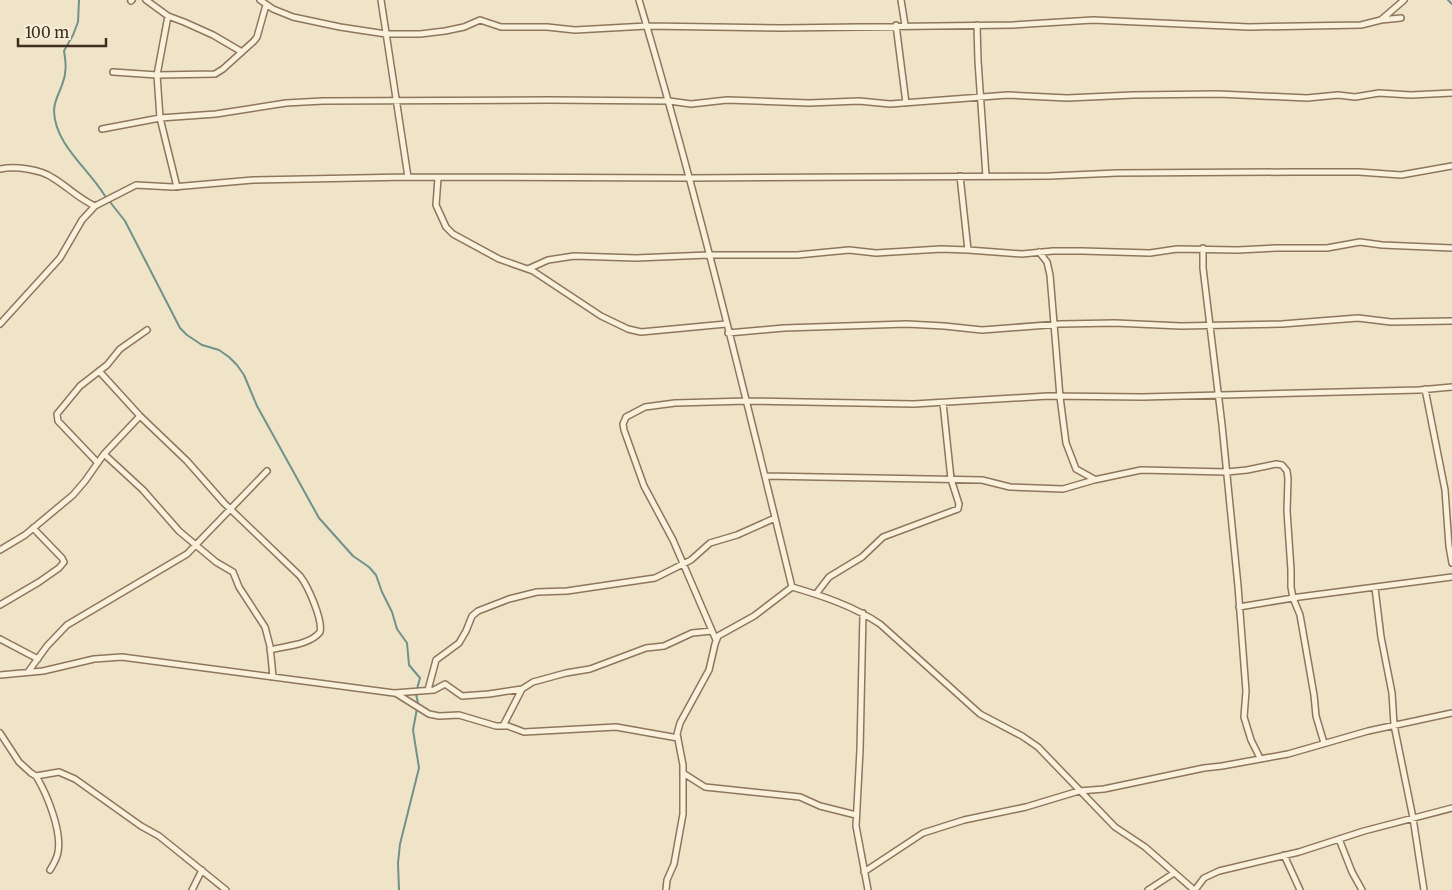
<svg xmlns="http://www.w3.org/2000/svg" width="1452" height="890" viewBox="0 0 1452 890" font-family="Merriweather,serif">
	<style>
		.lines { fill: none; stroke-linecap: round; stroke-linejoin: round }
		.stream { stroke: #6f938a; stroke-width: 2 }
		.minor-casing { stroke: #8d765c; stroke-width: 8 }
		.minor { stroke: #faf1dc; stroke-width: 5 }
	</style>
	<rect width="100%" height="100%" fill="#f0e4c8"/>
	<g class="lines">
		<path class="stream" d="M79 0 78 22 73 35 64 51C66 63 67 73 62 85 59 94 54 101 54 111 55 145 89 169 105 196
			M1448 0 1452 4
			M110 202 125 221 180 328 187 335 202 345 219 350 229 357 237 365 244 375 257 406 319 518 353 556 369 567 376 575 382 592 392 612 397 629 407 643 409 665 420 678 417 689
			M399 890 398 863 400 844 419 768 413 730 418 703 416 694"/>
		<g class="minor-casing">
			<path id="minor" d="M146 0 168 16 184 22 213 35 242 52
				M260 0 273 9 293 17 340 27 386 34H420L445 31 464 27 480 20 501 27H547L575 30 647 26 782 28 1013 25 1093 20 1249 27 1361 25 1381 20 1401 18
				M381 0 408 177
				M639 0C697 194 744 391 792 587
				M901 0 905 25
				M131 1 132 0
				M168 16 157 75 160 118 177 187
				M1382 19 1404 0
				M896 25 906 103
				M977 25 978 61 986 176
				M113 72 157 75 215 74 223 69 254 41 257 37 266 5
				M102 129 160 118 216 114 286 103 323 101 550 100 669 101 691 104 727 100 809 103 859 101 890 104 1008 95 1067 98 1133 95 1218 94 1307 98 1338 95 1355 97 1379 93 1411 95 1452 93
				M0 169C15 166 40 169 53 178 68 187 79 199 95 206
				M960 176 968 250
				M438 178 436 205 446 227 453 234 499 259 533 271 601 316 628 329 641 332 726 324
				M1203 248V268L1222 425 1238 586 1246 691 1244 717 1251 740 1260 758
				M1039 252 1047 262 1050 275 1060 397 1066 443 1076 469 1094 479
				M528 269 548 260 574 256 636 258 708 255H797L849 250 876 253 941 249 968 250 1022 254 1053 251H1082L1150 253 1177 249 1238 250 1276 248H1327L1360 242 1382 245 1452 248
				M0 324 60 258 82 220 95 206 136 185 173 187 253 180 408 177 690 178 1050 176 1117 173 1292 172H1359L1401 175 1452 166
				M728 333 784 328 907 324 944 326 982 330 1060 324 1115 323 1181 326 1282 324 1358 318 1391 322 1452 321
				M99 371 140 416 187 461 224 503 300 576C308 586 323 620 320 632 310 645 285 646 270 650
				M1425 389 1445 490 1449 546 1452 563
				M104 454 143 490 179 531 216 562 233 572 239 587 265 627 270 646 273 677
				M97 462 58 421 57 414 80 386 107 365 120 349 147 330
				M765 476 982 480 1010 487 1063 489 1094 480 1141 470 1227 472 1247 470 1276 464 1282 465 1287 471 1288 479 1287 511 1291 570V587L1293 598 1300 615 1314 695 1316 716 1324 743
				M0 550 25 535 73 495 85 481 104 454 140 416
				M792 587C823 596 853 606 880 624L980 714 1022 736 1038 747 1115 827 1145 847 1194 890
				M1375 588 1381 637 1392 693 1394 725 1413 818 1424 890
				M816 594 829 577 862 557 883 537 958 509 959 504 951 479 943 403
				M0 605 39 582 59 568 64 562 62 558 33 528
				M1239 607 1299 597 1452 577
				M863 613 860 750 856 826 868 890
				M0 639 38 659
				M716 640 673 540 644 486 624 430 623 424 626 417 645 407 675 403 747 401 914 404 1048 396 1142 397 1419 390 1452 387
				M28 672 47 646 67 625 187 554 267 471
				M0 675 43 671 94 659 122 657 394 693 434 690 445 684 462 696 489 694 522 689
				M428 690 436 660 459 643 466 631 472 616 478 611 509 599 537 592 567 591 655 578 691 560 710 543 737 535 775 518
				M397 694 429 714 439 716 459 715 496 726H508L524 732 616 727 678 738
				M503 726 522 689 533 682 566 673 590 669 646 648 664 646 692 633 712 631
				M0 733 19 762 31 773 36 776 59 772 75 779 141 826 159 836 226 890
				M683 773 705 787 800 797 820 806 856 815
				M36 776C47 794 62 831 58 852 57 859 53 865 50 870
				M1339 839 1352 872 1362 890
				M1284 855 1300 890
				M864 872 923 833 964 820 1026 807 1079 791 1104 789 1204 768 1222 766 1288 754 1368 731 1452 713
				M192 890 202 870
				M666 890 667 880 674 864 683 814V765L677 734 680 723 709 670 715 644 718 636 754 616 792 587
				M1148 890 1174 873
				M1195 890 1204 878 1219 871 1299 852 1364 831 1452 808"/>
		</g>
		<use href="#minor" class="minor"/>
	</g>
	<path d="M18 38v8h88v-8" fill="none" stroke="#3d2e20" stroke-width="2.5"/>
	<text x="25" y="38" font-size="15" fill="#3d2e20" stroke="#f7eed8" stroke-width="4" paint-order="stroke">100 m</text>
</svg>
